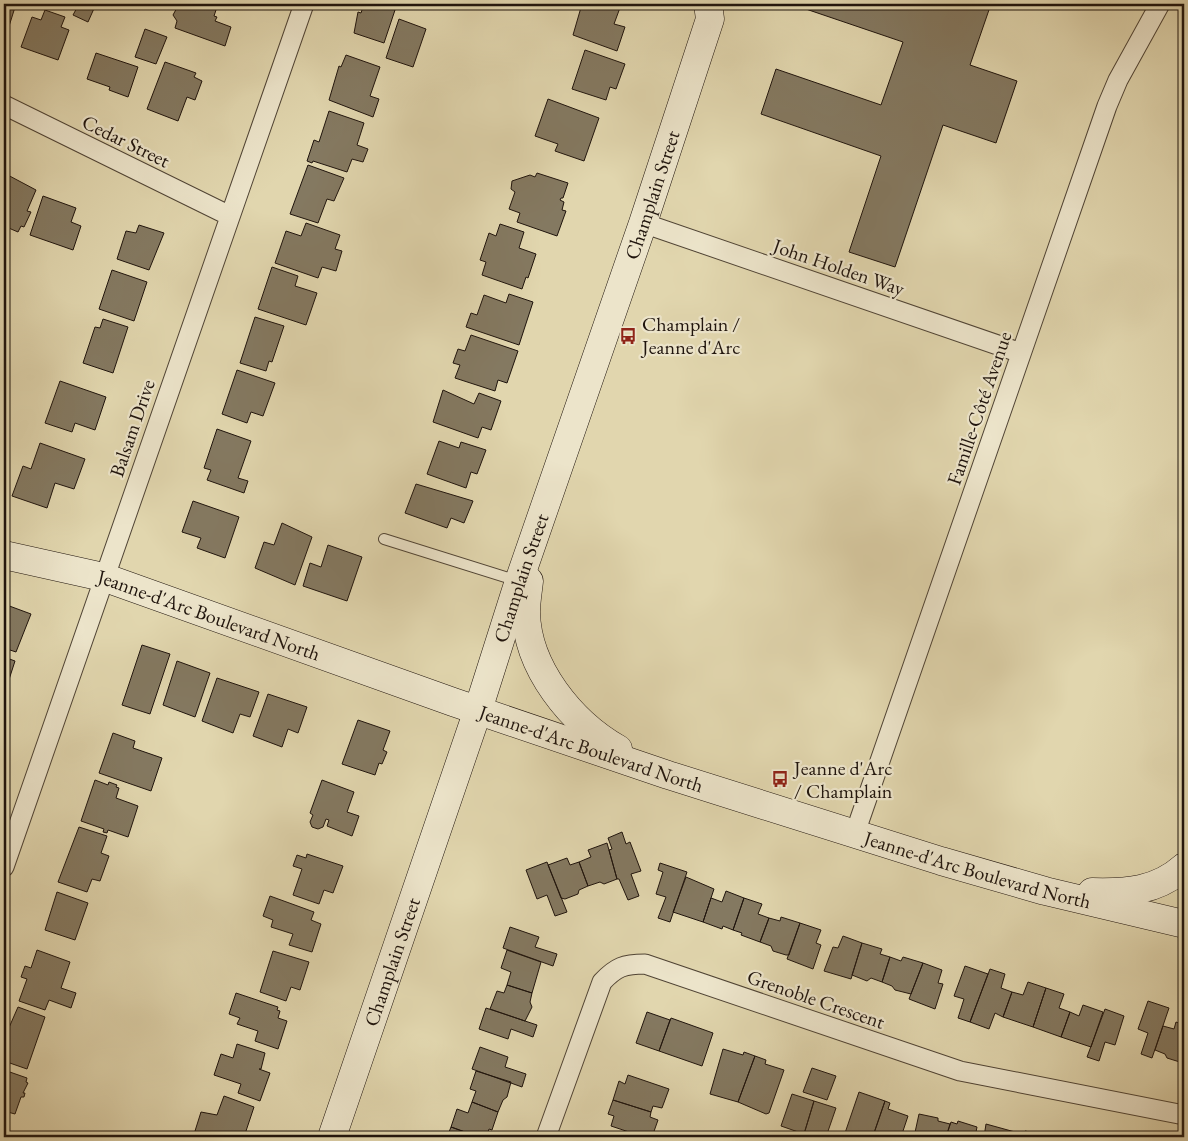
<svg xmlns="http://www.w3.org/2000/svg" width="1188" height="1141" viewBox="0 0 1188 1141" font-family="'EB Garamond',serif">
	<style>
		.building { fill: #847961; stroke: #1f140d }
		.lines { fill: none; stroke-linecap: round; stroke-linejoin: round }
		.lane-casing { stroke: #504435; stroke-width: 12 }
		.street-casing { stroke: #504435; stroke-width: 21 }
		.secondary-casing { stroke: #1f140d; stroke-width: 29 }
		.lane { stroke: #ece4ca; stroke-width: 10 }
		.street { stroke: #ece4ca; stroke-width: 19 }
		.secondary { stroke: #ece4ca; stroke-width: 28 }
		.labels { text-anchor: middle; stroke-width: 4.5; stroke-linejoin: round; paint-order: stroke }
		.street-label { font-size: 20px; fill: #1f140d; stroke: #ece4ca }
		.poi-label { font-size: 20px; fill: #1f140d; stroke: #ece4ca; text-anchor: start }
	</style>
	<rect width="100%" height="100%" fill="#e1d6ae"/>
	<filter id="stains"><feTurbulence type="fractalNoise" baseFrequency=".004" numOctaves="4"/><feColorMatrix values="0 0 0 0 .2 0 0 0 0 .09 0 0 0 0 .02 0 0 0 .5 -.17"/></filter>
	<radialGradient id="worn" r=".72"><stop offset=".6" stop-color="#630" stop-opacity="0"/><stop offset="1" stop-color="#630" stop-opacity=".3"/></radialGradient>
	<path class="building" d="M4 4H16L5 39H4Z
		M79 4H96L88 22 73 15Z
		M179 4H218L214 16 217 17 215 21 231 27 225 46 175 28 177 21 173 15Z
		M364 4H387L396 7 384 43 354 33 358 12 361 13Z
		M582 4 621 5 614 24 625 27 617 51 573 35Z
		M798 4H991L970 65 1017 81 996 143 943 125 895 267 849 252 881 156 761 114 776 69 881 105 903 42 797 6Z
		M45 10 65 17 61 27 69 30 58 60 21 47 32 17 41 20Z
		M399 19 426 29 413 67 386 58Z
		M145 29 167 37 156 64 135 57Z
		M585 50 625 64 616 89 610 87 606 100 572 89Z
		M96 53 138 67 128 97 109 90 110 87 87 79Z
		M346 55 380 67 370 96 379 99 373 117 329 100 339 66 341 67Z
		M165 62 196 73 194 77 202 81 195 100 187 97 178 121 147 109Z
		M548 99 599 118 584 161 555 151 558 144 535 136Z
		M329 111 364 123 357 145 368 149 363 162 352 159 347 172 313 161 312 163 307 161 314 140 319 142Z
		M308 165 344 178 334 201 327 199 318 223 290 214Z
		M4 173 36 190 27 211 31 212 24 227 21 226 18 232 4 226Z
		M537 173 568 183 563 198H561L560 200 564 202 562 210 566 211 557 236 517 222 520 213 509 209 515 192 511 189 512 181 530 175 535 177Z
		M43 196 76 208 71 222 81 226 73 250 30 235Z
		M306 223 340 235 335 249 342 251 336 271 322 267 318 278 275 263 286 231 301 236Z
		M500 224 524 232 519 248 536 254 528 278 526 277 522 289 482 275 486 262 480 260 489 233 496 236Z
		M139 225 164 233 149 270 117 259 126 231 136 233Z
		M272 267 298 276 295 286 317 293 306 325 258 309Z
		M112 270 147 282 134 321 99 309Z
		M509 294 533 302 519 345 466 327 471 313 477 315 484 295 506 303Z
		M255 317 284 326 272 362 269 361 266 371 240 363Z
		M103 319 128 327 113 373 83 363 95 327 100 328Z
		M471 335 518 351 507 383 498 380 495 391 455 378 460 365 453 363 458 349 465 351Z
		M237 370 275 383 263 416 251 412 247 423 222 414Z
		M60 381 106 397 95 430 75 423 72 432 45 423Z
		M443 390 474 404 479 393 501 401 491 430 482 427 478 438 433 422Z
		M217 429 251 441 238 478 248 481 244 493 207 480 211 470 204 468Z
		M439 441 459 448 461 442 486 450 477 474 471 472 466 488 427 474Z
		M40 443 85 459 74 489 55 483 47 508 12 496 23 466 31 469Z
		M416 484 473 501 464 523 451 518 447 528 405 513Z
		M193 501 239 517 225 558 197 548 201 538 182 532Z
		M282 523 312 537 295 585 255 568 264 542 274 545Z
		M328 545 362 557 347 601 303 586 310 563 321 567Z
		M4 604 31 614 16 652 4 648Z
		M142 645 170 654 150 714 122 705Z
		M4 657 15 661 4 695Z
		M177 661 210 673 195 717 163 705Z
		M217 678 259 692 250 717 240 714 233 733 202 721Z
		M268 694 307 707 298 733 288 729 282 747 253 736Z
		M358 720 390 731 383 750 387 752 382 764 379 763 375 775 342 764Z
		M113 733 135 741 133 748 162 758 151 791 99 773Z
		M95 780 108 785 109 782 117 785 116 787 119 788 116 798 138 806 128 837 108 830 107 833 103 832 104 829 81 821Z
		M322 780 354 792 347 812 359 816 352 836 327 826 329 820 326 819 323 827 318 829 312 827 310 822 313 815 310 813Z
		M79 827 107 836 101 853 109 856 100 881 92 879 87 892 58 882Z
		M622 832 626 844 630 842 641 871 631 874 639 896 628 900 619 879H617L609 850 612 849 608 838Z
		M607 843 617 879 604 884 600 882 588 886 579 862 591 857 588 850Z
		M307 854 343 866 333 893 324 890 319 904 293 895 302 869 293 866 297 855 306 858Z
		M567 858 570 865 579 862 588 886 579 890 578 894 565 899 561 898 548 865Z
		M547 862 567 912 555 916 547 895 537 899 526 870Z
		M660 863 687 872 670 922 658 918 666 897 656 894 663 872 658 870Z
		M686 877 714 889 703 922 673 912Z
		M726 891 744 898 733 930 723 926 722 929 703 922 711 898 722 902Z
		M57 892 88 903 75 940 45 930Z
		M270 896 314 912 311 920 321 924 312 952 289 945 293 934 271 927 273 920 263 916Z
		M744 898 762 904 758 914 769 918 760 942 741 935 742 933 733 930Z
		M781 917 800 923 789 955H786L773 951 771 946 760 942 769 918 780 921Z
		M800 923 821 930 816 943 821 945 813 969 787 959Z
		M510 927 539 937 535 947 557 954 553 966 503 948Z
		M843 936 862 943 851 979 824 971 833 947 838 948Z
		M862 943 882 949 880 954 890 957 882 982 871 978 867 981 852 975Z
		M37 950 70 962 61 988 76 993 71 1008 49 1000 45 1010 19 1001 27 979 21 977 25 966 31 968Z
		M507 950 541 962 532 993 507 985 511 972 501 968Z
		M273 951 309 962 300 990 291 987 286 1001 260 992Z
		M890 957 901 961 903 957 923 963 911 994 895 990 892 986 882 982Z
		M923 963 942 970 938 983 943 984 935 1009 909 999Z
		M965 966 988 974 970 1022 958 1018 964 999 954 996Z
		M990 969 1005 974 1001 988 1012 992 1003 1017 995 1013 989 1029 970 1022Z
		M1028 982 1046 988 1033 1027 1003 1017 1012 992 1023 995Z
		M507 985 532 993 530 1002 532 1007 525 1021 490 1009 497 991 504 993Z
		M1046 988 1064 994 1059 1008 1070 1012 1061 1037 1033 1027Z
		M236 993 278 1007 277 1010 280 1011 278 1018 287 1021 278 1049 255 1041 258 1031 237 1024 240 1018 229 1014Z
		M1148 1001 1169 1008 1152 1058 1141 1054 1148 1033 1138 1029Z
		M1083 1005 1103 1012 1091 1047 1061 1037 1070 1012 1079 1016Z
		M18 1007 45 1017 27 1069 4 1061V1039Z
		M486 1008 537 1025 533 1037 511 1029 508 1039 479 1029Z
		M1105 1009 1124 1016 1115 1045 1105 1042 1099 1061 1087 1057Z
		M647 1012 670 1020 659 1051 636 1043Z
		M671 1018 713 1033 702 1066 659 1051Z
		M1176 1022 1184 1025 1183 1063 1167 1058 1165 1054 1155 1050 1163 1026 1174 1029Z
		M237 1044 265 1053 261 1069H259L270 1073 260 1101 238 1093 241 1084 214 1075 221 1054 233 1058Z
		M480 1047 508 1057 505 1067 526 1074 522 1087 472 1069Z
		M723 1049 743 1055 744 1052 755 1056 738 1102 710 1094Z
		M755 1056 766 1060 765 1064 784 1070 769 1113 766 1114 738 1102Z
		M812 1068 836 1076 827 1100 803 1092Z
		M4 1070 27 1078 26 1082 28 1083 23 1093H25L24 1097H21L15 1114 4 1111Z
		M476 1071 511 1082 507 1097 503 1100 498 1112 472 1102 476 1091 470 1089Z
		M628 1075 669 1089 662 1108 653 1106 651 1112 613 1100 619 1081 625 1084Z
		M859 1092 885 1101 873 1136 867 1134 866 1137H846L844 1136Z
		M792 1094 814 1101 804 1134 781 1126Z
		M224 1096 254 1107 244 1137H207L195 1131 201 1112 217 1115Z
		M613 1100 651 1112 650 1117 658 1120 652 1137H644L611 1126 614 1116 608 1114Z
		M814 1101 836 1108 826 1137H813L804 1134Z
		M885 1101 890 1103 888 1109 908 1116 901 1137 873 1136Z
		M472 1102 498 1112 492 1130 489 1129 486 1137H479L451 1127 457 1109 468 1113Z
		M919 1114 938 1118V1121L950 1124 946 1137H914Z
		M958 1121 977 1127 975 1137H946L951 1122 957 1124Z
		M986 1124 1015 1132 1014 1137H984Z
		M451 1127 479 1137H447Z
		M1025 1131 1044 1135 1043 1137H1014L1015 1132 1024 1134Z
		M601 1133 613 1137H600Z"/>
	<g class="lines">
		<g class="lane-casing">
			<path id="lane" d="M384 539 518 581"/>
		</g>
		<g class="street-casing">
			<path id="street" d="M4 105 230 216
				M643 223 1021 353
				M855 833 1107 106 1118 80 1160 4
				M4 867 304 4
				M546 1137 602 982C616 967 624 964 645 964L960 1071 1184 1115"/>
		</g>
		<g class="secondary-casing">
			<g id="secondary">
				<path id="s1" d="M4 555 103 577 453 702 668 775 941 861 1045 891 1184 924"/>
				<path d="M529 581C528 591 526 602 526 612 527 668 571 722 618 749"/>
				<path d="M1092 892C1127 893 1157 891 1184 867"/>
				<path id="s2" d="M332 1137 478 710 519 581 643 223 710 19 708 4"/>
			</g>
		</g>
		<use href="#lane" class="lane"/>
		<use href="#street" class="street"/>
		<use href="#secondary" class="secondary"/>
	</g>
	<defs>
		<g id="bus-bare" transform="scale(1.35)"><path d="M-5-6H5V4H4V6H2V4H-2V6H-4V4H-5ZM-3.5-4V0h7V-4ZM-3.5 1.2v1.5H-2V1.2ZM2 1.2v1.5H3.5V1.2Z" fill="#8f2418" stroke="#ece4ca" stroke-width="2.5" paint-order="stroke"/></g>
	</defs>
	<g fill-rule="evenodd">
		<use href="#bus-bare" x="628" y="336"/>
		<use href="#bus-bare" x="780" y="779"/>
	</g>
	<g class="labels">
		<g class="street-label">
			<text transform="translate(126 141) rotate(26)" y="7">Cedar Street</text>
			<text dy="7" stroke="none"><textPath href="#s2" startOffset="995">Champlain Street</textPath></text>
			<text transform="translate(839 267) rotate(19)" y="7">John Holden Way</text>
			<text transform="translate(979 408) rotate(-71)" y="7">Famille-Côté Avenue</text>
			<text transform="translate(132 428) rotate(-71)" y="7">Balsam Drive</text>
			<text dy="7" stroke="none"><textPath href="#s2" startOffset="590">Champlain Street</textPath></text>
			<text dy="7" stroke="none"><textPath href="#s1" startOffset="214">Jeanne-d'Arc Boulevard North</textPath></text>
			<text dy="7" stroke="none"><textPath href="#s1" startOffset="619">Jeanne-d'Arc Boulevard North</textPath></text>
			<text dy="7" stroke="none"><textPath href="#s1" startOffset="1024">Jeanne-d'Arc Boulevard North</textPath></text>
			<text dy="7" stroke="none"><textPath href="#s2" startOffset="185">Champlain Street</textPath></text>
			<text transform="translate(816 999) rotate(19)" y="7">Grenoble Crescent</text>
		</g>
		<g class="poi-label">
			<text x="642" y="331">Champlain /<tspan x="642" dy="23">Jeanne d'Arc</tspan></text>
			<text x="794" y="775">Jeanne d'Arc<tspan x="794" dy="23">/ Champlain</tspan></text>
		</g>
	</g>
	<rect width="1188" height="1141" fill="none" stroke="#e1d6ae" stroke-width="20"/>
	<rect x="5" y="5" width="1178" height="1131" fill="none" stroke="#1f140d" stroke-width="2.5"/>
	<rect x="10" y="10" width="1168" height="1121" fill="none" stroke="#1f140d"/>
	<rect width="100%" height="100%" filter="url(#stains)"/>
	<rect width="100%" height="100%" fill="url(#worn)"/>
</svg>
